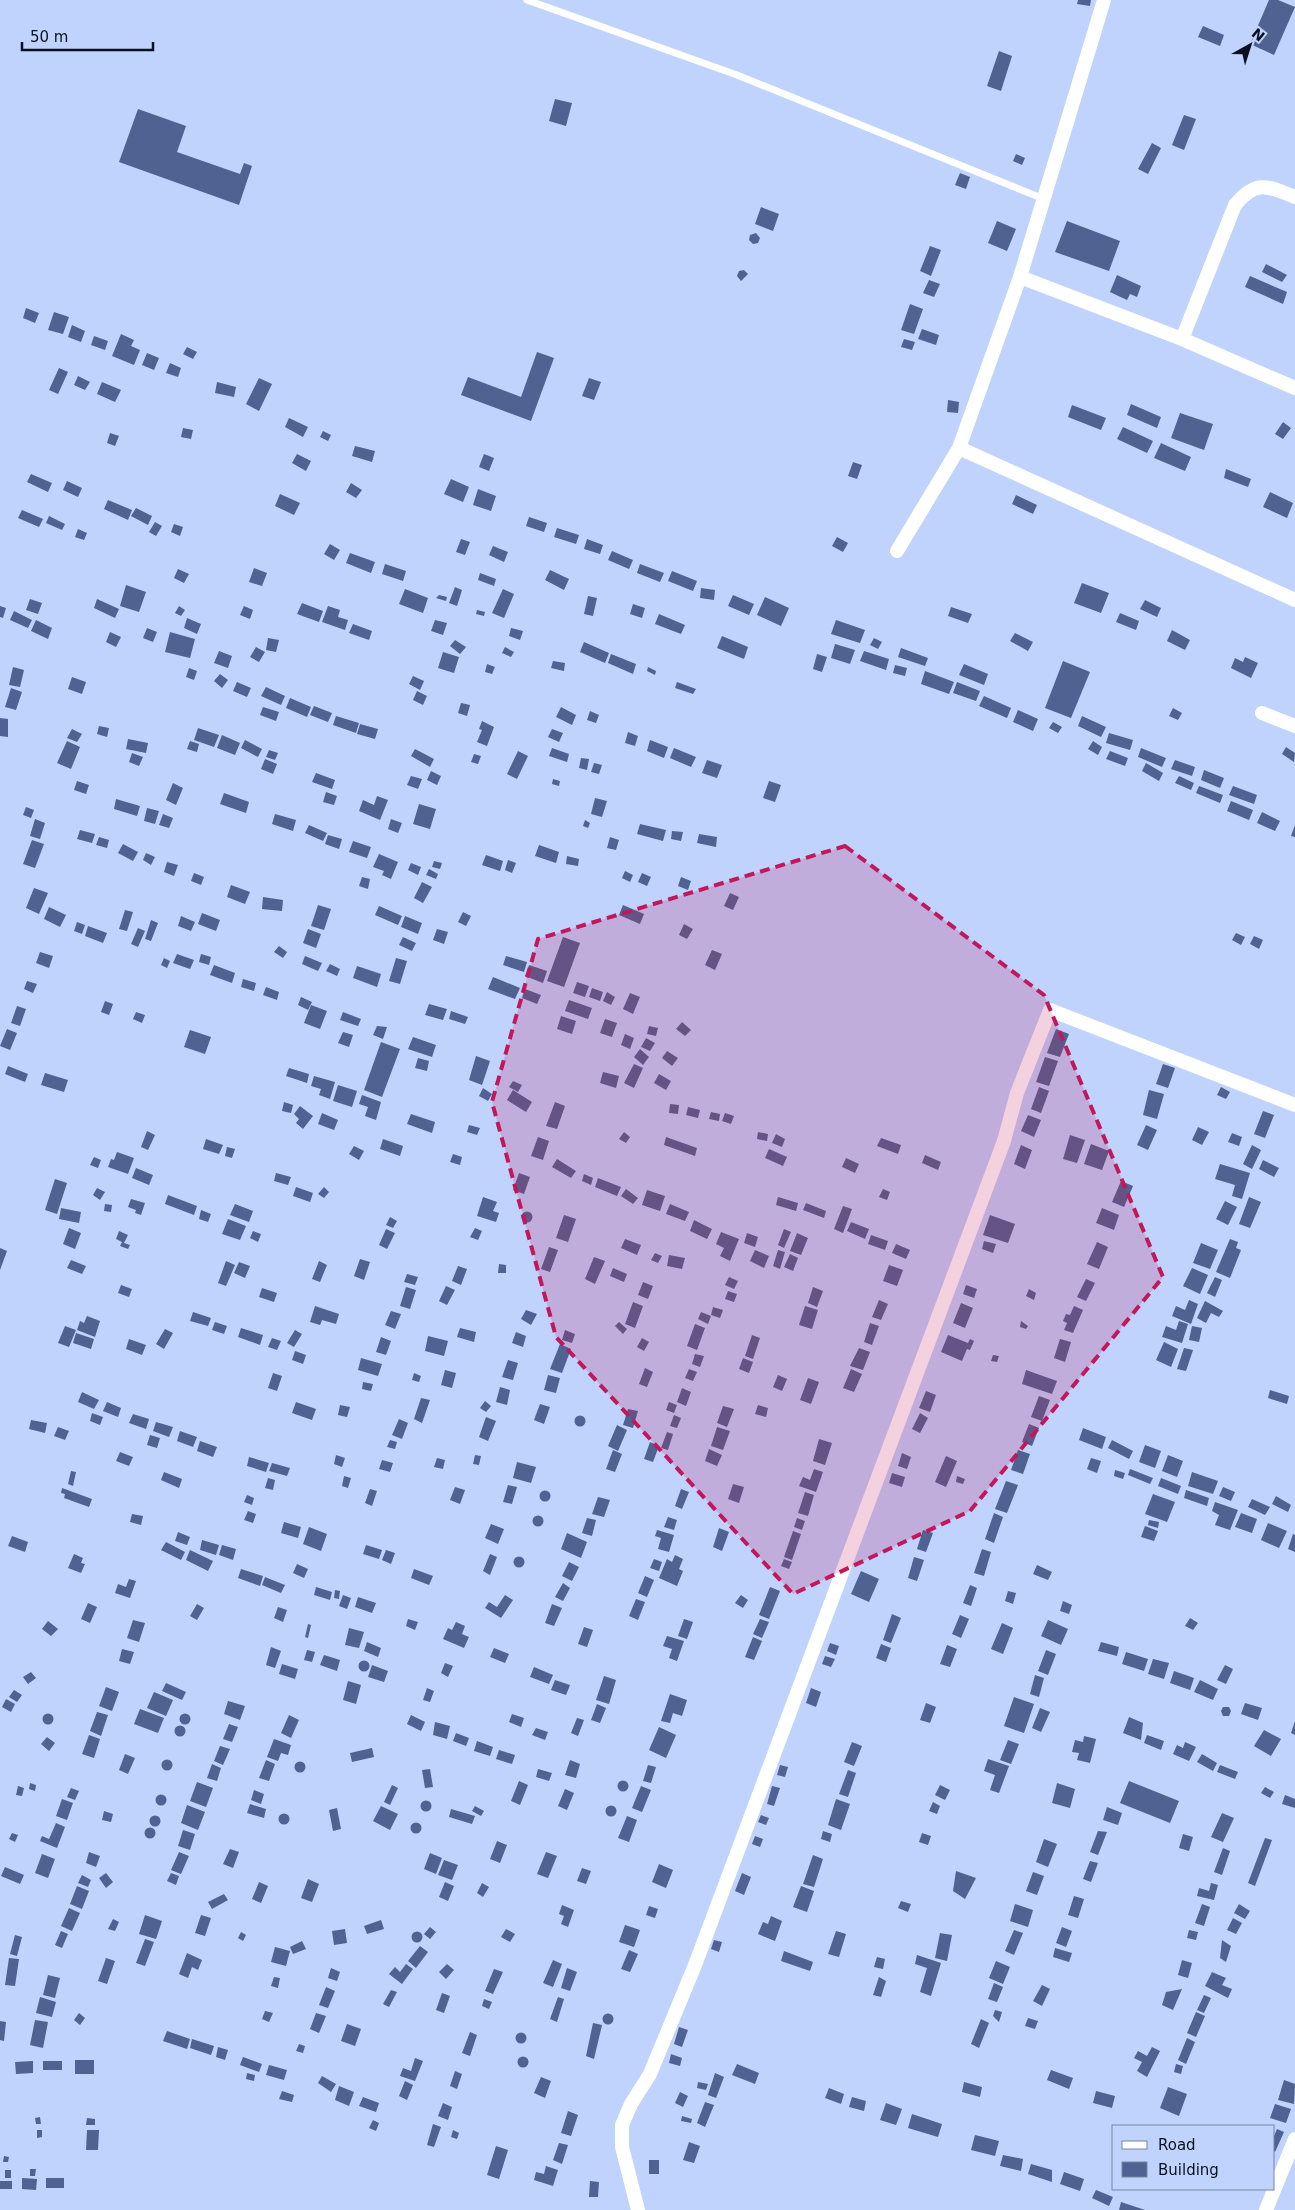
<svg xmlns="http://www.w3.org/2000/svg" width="1295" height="2210" viewBox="0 0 1295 2210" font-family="'DejaVu Sans',sans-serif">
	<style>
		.building { fill: #4f6291 }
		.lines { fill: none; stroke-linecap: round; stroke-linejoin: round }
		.lane { stroke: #fff; stroke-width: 7 }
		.street { stroke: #fff; stroke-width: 14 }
		.marked { fill: #c2185b; fill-opacity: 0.2; stroke: #c2185b; stroke-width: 4; stroke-dasharray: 10 6; stroke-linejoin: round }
	</style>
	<rect width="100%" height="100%" fill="#c0d3fd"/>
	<path class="building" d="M1078 0H1091L1090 6 1077 4Z
		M1269 0H1278L1295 7 1274 55 1250 44Z
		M1203 26 1224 35 1220 46 1198 37Z
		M999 51 1012 56 1001 91 987 86Z
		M555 99 572 103 566 126 549 121Z
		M138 109 186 126 177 152 240 174 244 163 252 166 239 205 119 162Z
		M1184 115 1196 119 1184 150 1172 145Z
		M1152 143 1161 148 1148 174 1138 169Z
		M1016 154 1025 158 1022 165 1013 161Z
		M960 173 970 177 966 189 955 185Z
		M761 207 779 214 773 231 755 224Z
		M997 221 1016 229 1007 251 988 243Z
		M1067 221 1120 241 1109 271 1055 252Z
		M756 233 760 238 758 243 753 244 749 240 750 235Z
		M930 246 941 250 931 276 920 271Z
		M1266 264 1287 275 1282 282 1262 272Z
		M744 270 748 274 741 281 737 276 739 271Z
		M1117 275 1141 286 1137 297 1130 294 1127 300 1110 292Z
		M1250 276 1287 292 1283 304 1245 287Z
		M929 280 940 284 934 297 923 293Z
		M910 304 923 309 914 334 901 330Z
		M26 308 39 313 35 323 23 318Z
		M54 312 69 317 63 334 48 330Z
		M72 325 85 331 81 342 68 337Z
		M922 329 939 335 936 345 918 339Z
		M121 334 134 340 131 346 140 350 134 365 112 356Z
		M94 336 108 341 105 350 91 345Z
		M904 339 915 342 912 350 901 347Z
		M187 347 197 352 193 359 183 354Z
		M537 352 554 358 531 421 461 395 468 377 521 397Z
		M147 353 159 358 154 370 142 365Z
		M170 363 181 368 178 377 166 373Z
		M59 368 68 372 58 394 49 390Z
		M78 376 90 382 85 390 74 385Z
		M259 378 272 384 259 411 246 404Z
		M589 378 601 382 594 400 582 396Z
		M102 382 121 390 115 402 97 394Z
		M217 382 236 387 234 397 215 393Z
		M948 400 959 402 958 413 947 412Z
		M1131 404 1161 417 1157 428 1127 415Z
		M1072 405 1106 418 1101 430 1068 417Z
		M1180 413 1213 424 1204 450 1171 438Z
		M289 418 308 427 303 437 285 427Z
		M1283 422 1291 428 1283 439 1275 434Z
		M1123 427 1153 441 1147 453 1117 439Z
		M183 428 193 430 191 439 181 437Z
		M323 431 331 435 328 441 320 437Z
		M110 433 119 436 115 446 107 443Z
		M1161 443 1191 457 1185 471 1154 458Z
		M355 446 375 451 372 462 352 456Z
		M297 454 311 461 306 471 292 463Z
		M484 454 494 458 489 471 479 467Z
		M853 462 862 465 857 479 848 476Z
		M1226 469 1251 479 1248 487 1224 478Z
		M31 474 52 483 48 492 27 482Z
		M451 479 469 487 463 502 444 494Z
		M67 481 82 488 78 497 63 490Z
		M351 483 362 490 356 498 346 492Z
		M478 489 496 496 491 511 473 505Z
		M1270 492 1293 503 1287 518 1263 507Z
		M280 494 300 503 294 515 275 506Z
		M1016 495 1037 505 1033 514 1012 504Z
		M108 500 132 510 128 520 104 509Z
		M136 508 152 516 148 525 131 516Z
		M22 510 43 519 39 527 18 518Z
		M49 516 65 524 62 530 46 523Z
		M529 517 547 523 544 532 526 526Z
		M155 522 162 526 156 536 149 532Z
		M174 524 183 527 180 536 171 532Z
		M557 528 579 535 576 544 554 537Z
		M78 529 87 533 84 540 75 537Z
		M837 537 848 543 843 552 832 546Z
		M461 539 470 542 465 555 456 552Z
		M587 539 603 545 600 554 584 549Z
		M330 544 340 550 334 560 324 554Z
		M493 546 508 552 504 562 489 555Z
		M612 551 633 560 629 569 608 560Z
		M350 553 375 562 371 573 346 563Z
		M385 564 406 571 403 581 382 574Z
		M640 564 664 573 660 582 637 573Z
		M254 568 267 573 262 586 249 582Z
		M178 569 189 574 184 583 174 578Z
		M550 570 569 579 564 590 545 580Z
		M672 571 697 581 693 591 668 581Z
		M480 573 496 579 494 586 478 580Z
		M1082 583 1109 593 1101 613 1074 603Z
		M126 585 146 592 139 612 120 606Z
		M455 587 462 590 457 606 449 603Z
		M701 588 715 590 714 600 700 598Z
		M405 589 428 598 423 613 399 604Z
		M503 589 514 594 504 618 492 613Z
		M439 595 447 597 446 601 436 598Z
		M733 595 754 604 749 615 728 606Z
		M588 596 597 598 593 616 584 614Z
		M765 597 789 608 781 626 757 615Z
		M30 599 42 603 38 614 26 610Z
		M97 599 119 609 115 618 94 608Z
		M1145 600 1161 608 1157 617 1140 609Z
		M302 603 323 611 319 622 297 614Z
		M633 604 645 608 642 618 630 614Z
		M0 606 6 608 3 618 0 617Z
		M179 606 185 610 181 616 175 613Z
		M244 606 253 610 250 619 240 615Z
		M328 606 340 610 338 617 348 620 345 630 322 622Z
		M951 607 972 614 968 623 948 616Z
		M477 610 485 612 484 616 476 614Z
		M14 611 32 620 28 628 10 620Z
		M1120 613 1139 621 1136 630 1116 622Z
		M659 614 685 625 681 634 655 624Z
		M187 618 201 624 197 634 184 628Z
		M36 620 52 628 48 639 31 631Z
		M435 620 447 623 443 635 431 631Z
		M836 620 865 630 860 643 831 634Z
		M353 624 372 631 369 640 349 633Z
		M147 628 157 632 153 642 143 638Z
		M511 628 523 631 520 640 509 636Z
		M1172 630 1190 640 1185 650 1167 641Z
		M110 632 121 637 116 647 106 642Z
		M170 632 195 639 190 658 165 652Z
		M1015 633 1033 642 1028 651 1010 641Z
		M722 636 748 647 744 659 717 648Z
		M268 638 279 640 276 652 266 650Z
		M874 638 882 642 878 649 870 645Z
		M455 640 466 647 460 654 450 646Z
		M584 642 609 653 605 663 580 652Z
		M835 644 855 650 850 664 831 658Z
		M256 647 265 652 259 662 250 657Z
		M505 647 514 652 511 657 502 653Z
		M901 648 928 658 925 666 898 657Z
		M219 651 232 656 228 668 214 663Z
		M864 651 889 659 886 670 860 661Z
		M443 652 459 657 454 673 438 668Z
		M611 654 636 664 633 674 608 663Z
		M817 654 827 657 822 672 813 669Z
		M1245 657 1258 663 1251 678 1231 668 1235 658 1243 662Z
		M553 661 565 663 564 671 551 668Z
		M1063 661 1090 672 1071 718 1045 708Z
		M487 664 495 667 492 674 485 672Z
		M964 664 988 674 984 685 959 675Z
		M895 665 907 668 905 676 893 673Z
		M13 667 24 670 20 687 9 685Z
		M648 667 656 671 655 675 647 671Z
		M189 668 197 671 194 680 186 677Z
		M925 671 954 682 949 694 921 684Z
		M220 674 228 680 222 688 214 681Z
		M413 676 424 681 420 690 409 684Z
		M72 677 86 682 82 694 68 689Z
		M237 682 251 688 247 697 233 691Z
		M677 682 696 689 693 694 675 688Z
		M957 682 980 691 976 701 953 693Z
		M266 687 285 696 281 705 261 696Z
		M11 688 22 692 16 710 5 707Z
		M417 691 427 696 423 705 413 700Z
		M984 696 1011 708 1007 718 979 706Z
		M290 698 311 707 307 717 286 708Z
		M461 703 470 705 467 716 458 713Z
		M314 706 332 713 328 722 310 715Z
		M263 707 279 712 276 721 260 715Z
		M561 707 576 715 572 725 556 717Z
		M1173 708 1182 713 1178 720 1169 716Z
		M1018 710 1038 719 1033 731 1013 722Z
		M590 711 599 715 596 723 587 720Z
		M336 716 359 723 356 733 333 725Z
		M1082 716 1106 727 1101 737 1078 726Z
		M0 718 8 719V737L0 736Z
		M482 721 494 727 487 746 477 742 482 730 479 729Z
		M1053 722 1062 727 1058 733 1049 728Z
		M360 724 378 729 375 739 357 734Z
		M99 726 109 728 107 737 97 734Z
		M198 728 219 735 214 747 194 740Z
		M72 729 82 734 77 742 67 738Z
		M552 729 563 733 559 742 548 737Z
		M628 732 638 736 635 746 625 743Z
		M1109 733 1133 740 1130 750 1106 743Z
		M222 735 240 743 235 755 217 748Z
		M128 739 148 743 146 753 126 749Z
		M245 740 262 749 258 757 241 748Z
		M650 740 668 747 664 758 647 751Z
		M67 741 80 747 71 769 57 763Z
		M190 741 199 744 197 752 187 749Z
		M1093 741 1102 747 1098 755 1088 749Z
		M1286 747 1295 753 1294 762 1282 754Z
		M552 748 569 754 567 762 549 756Z
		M674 748 696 757 691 767 670 758Z
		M1141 748 1166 758 1162 767 1138 757Z
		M415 749 434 759 430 767 411 756Z
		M269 750 278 753 275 760 266 757Z
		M518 751 528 756 517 779 507 774Z
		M1110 751 1128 758 1125 766 1106 759Z
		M132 753 143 757 139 766 129 762Z
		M474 754 481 756 478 764 471 762Z
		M581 758 589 759 587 770 579 768Z
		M265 759 277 764 273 774 261 769Z
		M707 760 722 765 717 778 702 773Z
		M1175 760 1195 767 1192 776 1171 769Z
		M594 763 602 765 599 774 591 772Z
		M1146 763 1163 773 1159 781 1142 771Z
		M1204 770 1224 778 1220 788 1201 780Z
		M431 771 441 776 437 785 427 780Z
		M316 773 335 780 332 789 312 782Z
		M411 776 422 779 418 789 407 785Z
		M1179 776 1194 783 1191 790 1175 783Z
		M553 779 560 781 559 786 552 784Z
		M77 781 89 785 86 794 74 790Z
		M769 781 781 785 775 802 763 798Z
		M173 783 183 788 176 805 166 800Z
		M1199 786 1223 795 1220 803 1196 793Z
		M1233 786 1257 795 1254 804 1229 795Z
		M326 792 337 796 334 805 323 802Z
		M224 793 249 802 246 813 220 804Z
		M377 796 388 800 380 820 359 811 363 800 374 805Z
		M595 798 607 801 602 817 591 814Z
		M116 799 140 806 137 816 114 809Z
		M1231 801 1253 810 1249 820 1227 811Z
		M419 804 436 809 430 829 413 824Z
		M26 807 34 810 31 818 23 815Z
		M147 808 159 811 155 824 144 821Z
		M1262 812 1280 821 1275 831 1257 823Z
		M163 814 173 818 169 828 159 825Z
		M275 814 296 820 293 831 272 824Z
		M35 819 45 823 40 839 30 836Z
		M391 819 402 823 398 833 388 829Z
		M585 820 590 823 588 828 583 826Z
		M640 824 666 830 663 841 637 834Z
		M309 825 327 833 323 841 305 833Z
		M1295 825V837L1291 836Z
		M80 830 95 834 92 843 77 839Z
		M672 831 683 832 681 841 671 839Z
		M699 834 717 837 716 847 697 843Z
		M328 835 342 839 339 849 325 844Z
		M99 837 109 840 107 848 96 845Z
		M610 837 619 840 616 850 607 848Z
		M32 840 44 844 35 868 23 864Z
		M353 841 371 847 367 858 349 852Z
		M123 844 138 852 133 861 118 853Z
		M539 845 559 852 556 863 535 856Z
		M146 853 155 857 151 865 143 860Z
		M379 854 398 862 391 879 382 875 384 871 373 867Z
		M486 855 503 861 500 871 482 865Z
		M567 856 579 859 578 866 566 864Z
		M508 860 516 863 512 873 505 870Z
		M434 861 442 863 440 869 432 867Z
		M167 862 178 865 174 876 164 872Z
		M411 863 421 867 418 875 408 870Z
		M429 869 438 874 436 879 426 875Z
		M625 871 633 875 630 882 622 878Z
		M194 873 204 877 201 885 191 881Z
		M642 873 651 877 647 886 638 882Z
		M362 877 370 879 368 889 359 886Z
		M681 877 691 881 688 890 678 886Z
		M422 882 432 887 423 903 414 898Z
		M231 885 250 892 245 904 227 897Z
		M34 888 48 893 39 914 26 908Z
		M730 893 739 897 733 910 724 906Z
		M263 897 283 900 282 911 262 909Z
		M318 905 331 909 324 930 311 926Z
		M623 905 644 914 640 924 619 915Z
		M379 906 402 916 398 925 375 915Z
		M49 907 66 915 60 927 44 919Z
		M125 910 133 912 127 931 119 929Z
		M463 912 471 916 466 926 458 922Z
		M202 913 220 920 216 931 198 924Z
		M181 916 195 922 191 931 178 926Z
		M405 916 422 923 418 934 401 927Z
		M151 920 158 923 151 941 145 939Z
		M77 922 85 925 82 934 74 931Z
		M684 924 693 929 687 939 679 935Z
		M88 926 107 933 103 943 85 936Z
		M138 928 145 931 138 947 131 944Z
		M308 929 321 934 316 948 303 943Z
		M437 929 448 932 444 944 433 940Z
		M1236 933 1245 937 1241 945 1232 940Z
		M1254 936 1263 940 1259 949 1250 944Z
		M403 937 416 943 412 951 399 945Z
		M563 937 580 943 564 987 547 981Z
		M279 946 287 952 283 958 274 952Z
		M712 950 722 954 715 970 705 965Z
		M40 952 53 956 49 968 36 963Z
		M177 954 194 960 190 969 173 963Z
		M201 954 211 957 209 965 199 962Z
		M305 956 322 963 318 971 302 964Z
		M506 956 527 962 524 972 503 965Z
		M164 958 170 961 167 968 161 965Z
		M396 958 407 961 400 984 389 981Z
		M330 964 340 969 337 976 326 971Z
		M214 965 235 973 232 983 210 975Z
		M529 965 547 971 543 983 525 976Z
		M357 966 381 974 377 987 353 978Z
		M493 977 520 988 515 999 488 989Z
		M243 979 256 983 254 991 241 987Z
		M27 981 37 984 33 993 24 989Z
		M577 982 589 986 585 997 573 993Z
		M266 987 279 992 277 1000 263 995Z
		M592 988 603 992 600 1001 589 997Z
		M525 989 541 995 537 1004 522 998Z
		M607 992 615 997 611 1005 603 1001Z
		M630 993 640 997 633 1014 623 1009Z
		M301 997 312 1002 308 1010 298 1005Z
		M569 1000 592 1008 588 1019 565 1011Z
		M105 1001 113 1004 109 1015 101 1012Z
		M429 1004 447 1009 443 1020 425 1015Z
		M311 1005 327 1011 320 1029 304 1023Z
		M17 1006 26 1009 20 1026 11 1023Z
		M451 1011 468 1017 465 1024 449 1019Z
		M136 1012 145 1015 142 1023 133 1019Z
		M343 1012 361 1019 358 1026 340 1020Z
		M561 1016 576 1021 572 1034 557 1029Z
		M605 1019 617 1023 612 1037 600 1033Z
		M682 1022 691 1030 685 1036 676 1029Z
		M377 1026 387 1027 383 1039 373 1035Z
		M649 1026 658 1028 656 1036 647 1034Z
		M7 1029 17 1033 10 1050 0 1046Z
		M1056 1029 1069 1034 1060 1057 1047 1053Z
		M190 1030 211 1037 205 1054 184 1047Z
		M343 1032 353 1035 349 1047 338 1043Z
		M625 1034 634 1038 630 1049 621 1045Z
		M413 1037 436 1045 432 1057 408 1049Z
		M646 1038 655 1043 650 1051 641 1047Z
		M381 1042 400 1049 382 1097 364 1090Z
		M640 1049 649 1057 643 1065 634 1057Z
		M667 1051 678 1058 672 1066 662 1058Z
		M476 1056 490 1061 482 1085 469 1080Z
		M1045 1057 1058 1061 1049 1086 1036 1082Z
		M418 1058 429 1061 427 1071 415 1068Z
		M634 1064 643 1068 634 1088 624 1083Z
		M1163 1064 1175 1068 1168 1088 1156 1084Z
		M8 1066 28 1074 25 1082 5 1074Z
		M289 1068 309 1074 307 1083 286 1076Z
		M603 1072 619 1076 616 1088 600 1083Z
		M45 1073 68 1080 64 1092 41 1085Z
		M659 1074 671 1081 666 1090 654 1083Z
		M314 1076 335 1082 330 1099 319 1095 321 1089 311 1086Z
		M513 1081 522 1085 518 1092 509 1087Z
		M338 1085 357 1091 352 1107 333 1101Z
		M1039 1087 1049 1091 1041 1113 1031 1109Z
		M1221 1087 1230 1092 1226 1099 1217 1095Z
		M483 1088 492 1094 488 1101 479 1096Z
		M513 1090 532 1102 526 1112 507 1100Z
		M1149 1090 1164 1094 1157 1119 1143 1115Z
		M362 1095 381 1102 376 1120 365 1116 368 1107 359 1104Z
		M284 1102 293 1105 291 1113 282 1111Z
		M555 1102 565 1106 557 1129 546 1126Z
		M670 1104 679 1105 678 1114 669 1113Z
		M300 1106 313 1116 303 1129 296 1123 299 1119 294 1114Z
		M688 1107 700 1110 698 1118 686 1115Z
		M1263 1111 1274 1115 1265 1138 1254 1134Z
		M711 1112 720 1114 719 1121 709 1119Z
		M322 1113 338 1120 334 1130 318 1124Z
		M725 1113 734 1116 731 1124 722 1121Z
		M411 1114 435 1122 432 1133 407 1124Z
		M1028 1115 1041 1120 1034 1137 1021 1131Z
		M469 1125 480 1128 477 1135 467 1132Z
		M1146 1125 1157 1130 1148 1150 1137 1145Z
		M1198 1127 1209 1132 1202 1145 1192 1140Z
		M147 1131 155 1135 148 1150 141 1147Z
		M624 1132 630 1137 626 1143 619 1139Z
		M758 1132 768 1134 767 1141 757 1139Z
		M1232 1133 1242 1137 1239 1146 1228 1142Z
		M776 1134 785 1139 782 1147 772 1143Z
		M1070 1135 1085 1140 1077 1163 1063 1159Z
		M538 1137 549 1141 543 1160 531 1156Z
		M666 1137 697 1148 695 1156 664 1145Z
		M881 1138 901 1145 898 1154 877 1146Z
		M206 1139 223 1145 219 1154 203 1149Z
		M383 1139 403 1146 400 1156 380 1149Z
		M1091 1144 1109 1151 1102 1170 1084 1164Z
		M1021 1145 1032 1150 1025 1169 1014 1164Z
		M1252 1145 1261 1150 1252 1169 1243 1164Z
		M354 1146 364 1151 359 1160 349 1154Z
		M227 1147 235 1149 232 1158 225 1156Z
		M769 1149 787 1157 783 1166 765 1158Z
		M117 1152 134 1158 128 1174 108 1167 111 1159 114 1160Z
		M453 1154 462 1157 460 1165 450 1162Z
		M925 1155 941 1162 938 1170 922 1163Z
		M94 1157 101 1160 98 1168 90 1165Z
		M846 1158 859 1164 855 1173 842 1167Z
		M557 1159 576 1171 571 1178 552 1167Z
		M1263 1160 1279 1168 1274 1177 1259 1169Z
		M1220 1164 1250 1173 1242 1199 1232 1196 1235 1185 1215 1179Z
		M136 1168 153 1175 149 1185 132 1178Z
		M276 1173 291 1177 288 1185 274 1181Z
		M519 1173 530 1177 524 1194 513 1190Z
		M584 1174 593 1178 591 1185 582 1181Z
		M598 1178 621 1187 617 1196 595 1187Z
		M55 1179 67 1183 57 1214 45 1210Z
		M1121 1181 1133 1186 1124 1207 1112 1202Z
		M296 1187 313 1193 310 1202 293 1196Z
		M324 1187 329 1192 324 1198 318 1194Z
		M97 1188 105 1192 100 1200 93 1195Z
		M626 1189 638 1198 633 1204 621 1196Z
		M883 1189 890 1192 887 1200 879 1197Z
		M647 1190 665 1196 660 1211 642 1205Z
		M168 1195 197 1206 194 1215 165 1204Z
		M483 1197 497 1202 493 1211 499 1213 496 1222 477 1216Z
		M778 1197 798 1203 796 1211 776 1205Z
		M1249 1197 1261 1202 1250 1228 1239 1224Z
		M131 1199 145 1203 141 1215 135 1213 136 1210 128 1207Z
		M1225 1201 1237 1207 1228 1225 1216 1219Z
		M806 1203 826 1211 824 1218 803 1210Z
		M105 1204 112 1205 111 1212 104 1211Z
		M235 1204 253 1211 249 1222 230 1215Z
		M670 1204 689 1212 685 1221 666 1214Z
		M843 1206 852 1209 843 1233 834 1229Z
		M61 1208 81 1212 79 1223 59 1219Z
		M1102 1208 1119 1215 1114 1230 1096 1223Z
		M201 1210 211 1214 208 1222 199 1219Z
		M521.5 1217a5.5 5.5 0 1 1 11 0a5.5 5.5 0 1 1-11 0Z
		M564 1215 576 1219 568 1242 556 1238Z
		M990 1215 1015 1224 1008 1243 983 1235Z
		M390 1217 397 1221 393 1228 386 1225Z
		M228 1219 246 1226 240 1240 222 1234Z
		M694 1220 712 1229 707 1239 690 1231Z
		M851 1222 869 1229 865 1239 847 1231Z
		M69 1228 81 1233 75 1249 63 1244Z
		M475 1228 482 1231 478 1240 470 1237Z
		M386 1229 395 1233 387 1249 379 1245Z
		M784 1229 791 1232 784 1248 778 1245Z
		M119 1231 128 1235 124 1243 130 1245 128 1249 120 1246 122 1242 116 1239Z
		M253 1231 261 1234 258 1242 250 1238Z
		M721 1232 739 1239 730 1261 720 1256 724 1248 716 1244Z
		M747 1233 758 1237 755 1247 744 1243Z
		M797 1233 808 1238 801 1255 790 1251Z
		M871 1235 888 1241 885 1250 868 1244Z
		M625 1239 641 1245 637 1255 621 1248Z
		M1230 1239 1238 1242 1236 1248 1241 1250 1230 1278 1216 1272Z
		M984 1241 996 1244 993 1253 982 1249Z
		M1097 1242 1108 1247 1099 1269 1087 1264Z
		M1201 1243 1218 1250 1210 1269 1193 1263Z
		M896 1244 910 1250 906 1259 892 1253Z
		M549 1247 558 1250 550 1272 541 1269Z
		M0 1248 7 1251 0 1270Z
		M755 1250 769 1256 764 1268 750 1261Z
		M778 1250 785 1252 780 1269 773 1266Z
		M655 1253 662 1256 658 1263 651 1260Z
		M790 1254 798 1258 793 1271 784 1267Z
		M669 1255 685 1258 682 1269 667 1266Z
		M594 1257 605 1261 595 1284 585 1279Z
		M360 1259 370 1262 364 1280 354 1276Z
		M71 1260 86 1266 82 1274 67 1268Z
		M226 1261 235 1265 226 1286 218 1283Z
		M319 1261 327 1265 320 1282 312 1279Z
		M239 1262 250 1266 245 1278 234 1273Z
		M499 1264 506 1265V1273H498Z
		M889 1265 903 1270 897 1286 883 1281Z
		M458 1266 467 1269 461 1285 452 1281Z
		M613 1268 627 1274 624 1282 610 1276Z
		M1192 1268 1208 1275 1200 1294 1183 1286Z
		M407 1274 418 1277 415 1285 404 1282Z
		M729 1277 738 1281 734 1289 725 1285Z
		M1215 1277 1222 1280 1215 1297 1207 1293Z
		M1086 1279 1095 1283 1086 1301 1077 1297Z
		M643 1282 653 1286 648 1299 638 1295Z
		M121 1285 132 1289 129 1297 118 1293Z
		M966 1285 977 1289 974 1298 963 1294Z
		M446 1286 455 1290 447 1305 439 1301Z
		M406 1287 416 1290 410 1309 400 1306Z
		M813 1287 823 1291 817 1307 808 1303Z
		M262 1288 277 1293 274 1302 259 1297Z
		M1029 1289 1036 1293 1034 1300 1026 1296Z
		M728 1291 737 1294 734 1302 725 1299Z
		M879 1300 888 1304 881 1320 872 1317Z
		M1189 1300 1198 1304 1191 1324 1172 1316 1176 1306 1185 1310Z
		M1205 1301 1223 1311 1219 1317 1211 1313 1206 1323 1197 1318Z
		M633 1302 643 1306 635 1328 625 1324Z
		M961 1303 973 1308 965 1328 953 1323Z
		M315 1306 339 1314 336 1324 322 1320 320 1325 310 1322Z
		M805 1306 818 1310 812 1329 799 1325Z
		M1074 1306 1083 1310 1073 1333 1064 1330 1067 1323 1063 1321 1066 1314 1070 1315Z
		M713 1307 723 1310 720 1318 711 1315Z
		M526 1310 537 1314 531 1325 521 1319Z
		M391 1311 401 1314 395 1329 385 1325Z
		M193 1312 211 1318 208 1326 190 1321Z
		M701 1312 711 1316 708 1324 698 1319Z
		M87 1316 100 1321 95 1337 77 1330 80 1321 84 1323Z
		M1021 1321 1028 1326 1026 1329 1020 1327Z
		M1179 1321 1188 1324 1182 1343 1162 1337 1166 1326 1176 1330Z
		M215 1322 227 1326 224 1334 212 1330Z
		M619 1322 627 1329 623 1334 615 1326Z
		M870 1323 879 1326 872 1345 864 1342Z
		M695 1324 705 1328 697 1350 687 1346Z
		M65 1326 76 1330 69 1347 58 1343Z
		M1192 1326 1202 1328 1199 1342 1189 1340Z
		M241 1328 263 1335 260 1345 238 1337Z
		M460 1328 476 1332 474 1342 457 1337Z
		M165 1329 173 1333 164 1349 156 1344Z
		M295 1330 302 1334 294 1347 287 1343Z
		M565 1330 575 1334 572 1343 562 1340Z
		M516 1332 526 1336 523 1347 512 1343Z
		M76 1333 94 1339 91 1349 73 1343Z
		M752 1335 760 1338 753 1359 745 1356Z
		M948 1335 968 1343 970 1339 974 1341 970 1350 967 1349 962 1361 941 1352Z
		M428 1336 448 1341 444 1356 425 1351Z
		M381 1337 391 1341 386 1355 376 1352Z
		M272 1338 281 1341 277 1350 268 1347Z
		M642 1338 649 1342 644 1351 637 1347Z
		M129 1339 146 1345 142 1355 126 1349Z
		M1060 1339 1071 1342 1065 1362 1054 1358Z
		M1164 1342 1178 1349 1171 1367 1156 1360Z
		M560 1344 571 1349 562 1373 550 1369Z
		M859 1348 870 1352 863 1370 850 1366Z
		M1184 1348 1193 1350 1186 1371 1177 1369Z
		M295 1351 306 1355 303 1364 292 1360Z
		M695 1354 704 1356 700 1367 692 1364Z
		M993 1355 999 1356 997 1362 991 1361Z
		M361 1358 382 1364 378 1376 358 1370Z
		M743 1358 753 1362 749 1373 739 1369Z
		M508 1360 518 1363 513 1380 502 1377Z
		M645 1368 653 1372 647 1387 639 1384Z
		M689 1369 697 1372 693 1381 685 1378Z
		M851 1369 862 1374 854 1392 843 1388Z
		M445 1370 456 1373 452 1388 441 1385Z
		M1026 1370 1057 1381 1052 1394 1022 1384Z
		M273 1373 282 1376 277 1391 268 1388Z
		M414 1373 421 1376 419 1382 412 1380Z
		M548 1375 560 1378 556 1393 544 1390Z
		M778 1375 787 1379 782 1391 773 1387Z
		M808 1378 819 1382 811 1404 800 1400Z
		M363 1382 373 1384 371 1391 362 1389Z
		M500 1387 510 1390 507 1405 496 1402Z
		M682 1388 691 1392 686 1406 677 1402Z
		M1270 1390 1289 1396 1287 1404 1268 1398Z
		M926 1391 936 1395 930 1412 919 1408Z
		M82 1392 99 1400 94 1409 78 1402Z
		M1039 1396 1050 1400 1042 1421 1031 1417Z
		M421 1398 430 1400 422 1423 414 1419Z
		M485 1401 491 1406 486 1412 480 1408Z
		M107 1402 121 1408 118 1417 103 1411Z
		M296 1402 316 1409 312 1420 292 1413Z
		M669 1402 677 1405 674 1413 666 1410Z
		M540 1404 550 1407 544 1424 534 1420Z
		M340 1405 350 1407 347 1417 338 1415Z
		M758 1405 768 1408 766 1417 755 1414Z
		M723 1406 734 1409 727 1427 717 1423Z
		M628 1409 638 1411 633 1428 623 1425Z
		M92 1413 103 1417 100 1425 90 1421Z
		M920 1413 928 1418 920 1433 912 1429Z
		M133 1414 149 1419 146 1429 129 1423Z
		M674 1415 681 1418 677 1428 670 1426Z
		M574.5 1421a5.5 5.5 0 1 1 11 0a5.5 5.5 0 1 1-11 0Z
		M486 1417 496 1421 488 1441 479 1437Z
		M399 1419 408 1423 402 1439 392 1435Z
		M31 1420 47 1423 45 1433 29 1429Z
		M156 1422 173 1427 169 1437 153 1431Z
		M1029 1424 1039 1428 1032 1446 1022 1442Z
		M617 1425 627 1430 618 1451 608 1446Z
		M58 1427 69 1431 65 1440 54 1436Z
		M717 1427 730 1431 723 1450 711 1446Z
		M1083 1428 1106 1437 1102 1449 1079 1440Z
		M180 1431 197 1437 193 1447 177 1441Z
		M667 1432 673 1434 668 1450 661 1448Z
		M150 1435 160 1438 157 1448 147 1445Z
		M819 1439 832 1443 825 1465 813 1461Z
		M390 1440 397 1442 395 1449 387 1447Z
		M1112 1440 1133 1451 1129 1459 1108 1448Z
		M200 1441 217 1447 213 1457 197 1451Z
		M650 1442 659 1446 653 1462 644 1459Z
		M1145 1445 1161 1451 1155 1468 1139 1462Z
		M709 1449 722 1455 717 1466 705 1461Z
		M613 1450 622 1454 615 1472 606 1469Z
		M1018 1450 1030 1454 1023 1474 1011 1470Z
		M120 1452 133 1457 129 1466 116 1461Z
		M902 1453 911 1457 907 1469 898 1466Z
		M336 1455 345 1458 342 1467 334 1464Z
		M475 1455 481 1456 479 1465 473 1464Z
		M1168 1455 1183 1461 1177 1477 1162 1471Z
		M946 1456 957 1461 946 1487 935 1482Z
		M249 1457 269 1463 266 1472 247 1466Z
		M437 1458 445 1460 443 1469 434 1467Z
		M1091 1458 1101 1461 1097 1473 1087 1469Z
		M382 1460 393 1463 390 1472 379 1469Z
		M517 1462 536 1467 531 1483 513 1478Z
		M272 1463 290 1468 287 1476 269 1471Z
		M814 1469 823 1472 816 1492 799 1486 803 1477 810 1480Z
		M1130 1469 1153 1478 1150 1484 1128 1475Z
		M1115 1470 1125 1473 1123 1479 1114 1476Z
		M71 1471 76 1472 73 1486 68 1484Z
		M164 1472 182 1479 179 1488 161 1480Z
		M1192 1472 1218 1481 1213 1494 1188 1486Z
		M892 1473 905 1477 902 1487 889 1483Z
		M344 1476 351 1478 348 1488 342 1486Z
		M957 1476 965 1479 963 1484 956 1482Z
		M268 1478 275 1480 273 1490 265 1488Z
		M1161 1478 1181 1486 1178 1494 1158 1486Z
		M1006 1481 1018 1485 1007 1513 995 1509Z
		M733 1484 744 1487 739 1503 728 1499Z
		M508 1485 517 1487 512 1504 503 1502Z
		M455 1487 465 1490 460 1504 450 1500Z
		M1223 1487 1235 1492 1231 1501 1219 1496Z
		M62 1488 92 1499 89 1507 64 1498 65 1494 61 1493Z
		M370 1489 377 1491 372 1506 365 1503Z
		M681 1489 689 1492 682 1509 675 1506Z
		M1186 1490 1209 1498 1207 1506 1184 1498Z
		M539.5 1496a5.5 5.5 0 1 1 11 0a5.5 5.5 0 1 1-11 0Z
		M805 1492 814 1495 808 1516 798 1513Z
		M1153 1494 1175 1502 1167 1522 1145 1514Z
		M247 1495 254 1498 252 1505 244 1502Z
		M1276 1496 1291 1505 1288 1512 1272 1504Z
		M598 1497 610 1500 604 1517 592 1514Z
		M1252 1499 1270 1507 1265 1515 1248 1507Z
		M1215 1502 1238 1510 1230 1530 1215 1525 1219 1515 1212 1511Z
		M248 1511 256 1514 253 1523 244 1520Z
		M994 1513 1003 1517 994 1543 985 1539Z
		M1241 1513 1257 1519 1252 1533 1235 1527Z
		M132 1514 143 1516 141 1525 130 1522Z
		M532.5 1521a5.5 5.5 0 1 1 11 0a5.5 5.5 0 1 1-11 0Z
		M668 1517 677 1520 674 1530 664 1527Z
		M587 1518 596 1520 592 1536 582 1533Z
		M797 1518 805 1521 802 1530 794 1527Z
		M1149 1520 1159 1522 1158 1528 1148 1525Z
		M284 1522 301 1527 298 1538 281 1533Z
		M1268 1523 1287 1531 1279 1548 1261 1540Z
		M491 1524 504 1529 498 1544 485 1538Z
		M1145 1526 1158 1531 1154 1541 1141 1537Z
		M309 1527 327 1534 321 1551 303 1544Z
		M719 1528 729 1532 722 1551 713 1547Z
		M657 1530 674 1535 669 1552 658 1549 661 1538 655 1536Z
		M923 1530 933 1533 926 1552 917 1549Z
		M793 1531 801 1534 792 1560 784 1557Z
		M178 1532 190 1537 187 1545 175 1541Z
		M567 1533 587 1542 581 1558 561 1549Z
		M1293 1534 1295 1535V1552L1288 1549Z
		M12 1536 28 1542 25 1552 8 1546Z
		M202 1540 219 1545 216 1555 200 1550Z
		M166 1542 185 1552 181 1560 161 1550Z
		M222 1545 236 1549 233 1560 219 1555Z
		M366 1545 382 1550 379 1559 363 1554Z
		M982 1549 991 1552 984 1576 974 1573Z
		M190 1550 213 1561 208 1571 186 1560Z
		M386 1550 395 1553 391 1564 382 1560Z
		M74 1554 83 1558 81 1563 85 1564 81 1573 68 1568Z
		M490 1554 497 1557 490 1575 483 1571Z
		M675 1555 683 1559 679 1569 683 1571 677 1586 659 1578 667 1559 672 1562Z
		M513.5 1562a5.5 5.5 0 1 1 11 0a5.5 5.5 0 1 1-11 0Z
		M914 1557 924 1560 917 1581 908 1578Z
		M654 1559 662 1562 659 1571 650 1568Z
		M784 1559 792 1562 789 1569 781 1566Z
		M569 1562 579 1567 572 1581 562 1576Z
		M297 1564 308 1569 304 1578 293 1573Z
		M1037 1565 1052 1572 1048 1580 1033 1574Z
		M241 1569 263 1576 260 1586 238 1578Z
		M414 1569 433 1576 429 1585 411 1578Z
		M861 1571 879 1579 869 1602 851 1594Z
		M645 1576 654 1580 647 1597 638 1593Z
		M265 1577 285 1585 281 1593 262 1585Z
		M129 1579 136 1581 130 1598 115 1593 118 1584 126 1587Z
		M563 1583 570 1588 563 1601 555 1597Z
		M970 1585 977 1588 971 1606 963 1603Z
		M316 1587 332 1592 330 1600 314 1595Z
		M770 1587 780 1591 769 1619 759 1615Z
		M335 1590 340 1591 339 1599 334 1598Z
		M1008 1591 1016 1593 1013 1604 1005 1601Z
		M343 1595 351 1598 347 1609 339 1606Z
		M505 1595 513 1600 501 1618 485 1608 489 1602 497 1607Z
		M741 1595 748 1600 743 1608 735 1603Z
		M358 1597 376 1603 372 1613 355 1607Z
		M636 1599 645 1602 638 1620 629 1616Z
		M1063 1601 1072 1605 1069 1614 1060 1611Z
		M88 1603 97 1607 90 1623 81 1619Z
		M197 1604 204 1608 197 1620 190 1616Z
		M552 1604 562 1608 554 1626 545 1623Z
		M278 1607 287 1610 283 1622 274 1618Z
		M892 1614 901 1618 891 1643 883 1640Z
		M960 1615 969 1619 961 1638 952 1634Z
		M1190 1618 1198 1623 1193 1630 1185 1626Z
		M408 1619 418 1622 415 1630 406 1626Z
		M684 1619 693 1622 687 1639 678 1636Z
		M760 1619 769 1622 762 1638 753 1634Z
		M133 1620 145 1623 139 1642 127 1638Z
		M1048 1620 1068 1629 1061 1645 1041 1636Z
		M48 1621 58 1629 51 1636 42 1629Z
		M456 1622 465 1626 462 1634 469 1637 464 1648 443 1639 448 1628 452 1630Z
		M1002 1623 1013 1628 1003 1654 991 1649Z
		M308 1624 311 1625 308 1638 305 1637Z
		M584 1627 593 1630 587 1647 578 1644Z
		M349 1628 364 1632 359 1648 345 1645Z
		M667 1636 684 1641 677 1661 669 1658 672 1649 663 1646Z
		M753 1637 762 1641 754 1660 745 1657Z
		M367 1642 381 1648 378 1657 364 1651Z
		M1101 1642 1119 1647 1117 1656 1098 1651Z
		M830 1643 839 1646 836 1655 827 1651Z
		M881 1644 891 1648 886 1662 876 1658Z
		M947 1645 957 1649 950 1667 940 1664Z
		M271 1647 281 1651 275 1668 266 1665Z
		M494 1648 509 1654 505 1663 490 1657Z
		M122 1649 134 1652 130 1664 119 1661Z
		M307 1650 315 1652 312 1662 304 1660Z
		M1046 1650 1056 1654 1048 1675 1038 1671Z
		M1126 1652 1148 1659 1144 1671 1122 1664Z
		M324 1655 340 1660 337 1671 320 1665Z
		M825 1656 835 1659 831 1667 822 1664Z
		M1153 1659 1169 1663 1164 1679 1148 1674Z
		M358.5 1666a5.5 5.5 0 1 1 11 0a5.5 5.5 0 1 1-11 0Z
		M445 1663 453 1666 448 1677 441 1673Z
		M282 1664 298 1669 295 1679 279 1674Z
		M372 1665 388 1671 384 1682 368 1677Z
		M1225 1665 1233 1669 1226 1684 1217 1680Z
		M534 1667 553 1675 549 1684 530 1677Z
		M1174 1671 1194 1678 1190 1690 1170 1683Z
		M31 1672 36 1678 28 1684 23 1677Z
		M1035 1675 1044 1678 1039 1697 1030 1694Z
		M604 1676 616 1680 609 1704 596 1700Z
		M555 1680 570 1685 566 1695 551 1690Z
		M1200 1680 1218 1689 1213 1700 1194 1692Z
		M348 1681 361 1685 356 1704 343 1700Z
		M166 1683 186 1692 182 1700 162 1691Z
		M106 1687 119 1692 112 1711 99 1706Z
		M427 1688 434 1691 430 1702 423 1700Z
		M811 1688 821 1692 816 1707 806 1703Z
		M14 1690 22 1695 17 1702 9 1697Z
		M154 1692 173 1700 166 1716 147 1708Z
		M670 1694 687 1700 682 1716 673 1713 670 1723 661 1721Z
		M1014 1697 1034 1704 1024 1733 1004 1726Z
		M6 1699 15 1704 11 1712 2 1707Z
		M228 1701 245 1706 240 1720 224 1714Z
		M926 1703 936 1707 930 1723 920 1720Z
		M1245 1703 1262 1708 1258 1720 1241 1714Z
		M597 1704 606 1708 600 1723 591 1720Z
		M1223 1707H1229L1231 1711 1229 1716H1223L1221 1711Z
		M1040 1708 1050 1712 1041 1732 1032 1728Z
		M140 1709 164 1718 158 1733 134 1724Z
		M97 1712 108 1715 101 1736 90 1731Z
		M42.5 1719a5.5 5.5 0 1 1 11 0a5.5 5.5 0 1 1-11 0Z
		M179.5 1719a5.5 5.5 0 1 1 11 0a5.5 5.5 0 1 1-11 0Z
		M512 1714 524 1718 521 1727 509 1722Z
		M289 1715 299 1720 291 1738 281 1733Z
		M411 1715 425 1722 421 1731 407 1724Z
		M1129 1717 1143 1723 1141 1740 1123 1733Z
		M577 1718 584 1720 578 1736 571 1733Z
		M1295 1721V1735L1291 1733Z
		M435 1722 450 1726 447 1739 433 1735Z
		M229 1724 238 1727 232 1742 223 1739Z
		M174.5 1731a5.5 5.5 0 1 1 11 0a5.5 5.5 0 1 1-11 0Z
		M659 1727 676 1735 666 1758 649 1750Z
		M536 1728 548 1732 545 1740 532 1735Z
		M1264 1730 1281 1739 1271 1756 1254 1746Z
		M456 1733 469 1738 466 1746 453 1741Z
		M89 1735 100 1739 94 1758 82 1754Z
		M1147 1735 1164 1741 1161 1750 1144 1743Z
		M1084 1736 1096 1739 1090 1763 1077 1760 1079 1753 1072 1752 1075 1740 1083 1742Z
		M47 1737 55 1743 49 1751 41 1744Z
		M274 1739 291 1745 288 1755 281 1753 278 1761 267 1757Z
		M1008 1740 1019 1744 1011 1764 1000 1760Z
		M477 1741 493 1747 490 1756 474 1751Z
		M852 1742 862 1746 854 1766 844 1762Z
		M1185 1742 1196 1747 1189 1761 1173 1754 1177 1745 1183 1748Z
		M220 1746 230 1749 223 1765 214 1761Z
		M372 1748 374 1757 352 1762 350 1753Z
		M499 1750 515 1755 512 1764 496 1759Z
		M125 1754 135 1758 128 1774 119 1770Z
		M1202 1754 1217 1763 1213 1771 1197 1762Z
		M988 1759 1009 1766 999 1793 990 1790 995 1775 984 1771Z
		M161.5 1765a5.5 5.5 0 1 1 11 0a5.5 5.5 0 1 1-11 0Z
		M266 1760 275 1764 269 1781 259 1778Z
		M570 1760 580 1764 576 1778 565 1775Z
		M294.5 1767a5.5 5.5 0 1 1 11 0a5.5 5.5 0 1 1-11 0Z
		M212 1764 221 1768 217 1781 207 1778Z
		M648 1765 656 1767 651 1783 643 1781Z
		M780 1765 788 1767 785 1777 777 1775Z
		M1220 1765 1238 1772 1235 1779 1217 1772Z
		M430 1769 433 1787 425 1788 422 1770Z
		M538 1769 552 1773 549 1781 536 1777Z
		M848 1770 856 1773 848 1797 839 1794Z
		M617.5 1786a5.5 5.5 0 1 1 11 0a5.5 5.5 0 1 1-11 0Z
		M519 1781 528 1785 520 1805 511 1801Z
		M1129 1781 1179 1801 1170 1823 1120 1803Z
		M197 1782 213 1788 206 1807 190 1801Z
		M30 1783 36 1785 35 1791 29 1789Z
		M1057 1783 1075 1789 1070 1808 1052 1803Z
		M392 1785 398 1788 390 1805 384 1802Z
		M940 1785 950 1790 945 1800 935 1795Z
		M18 1786 24 1788 22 1796 16 1795Z
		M641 1786 651 1790 642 1812 632 1808Z
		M772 1786 780 1788 774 1806 767 1804Z
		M1265 1787 1274 1792 1270 1798 1261 1793Z
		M71 1788 79 1791 75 1800 67 1797Z
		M565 1789 574 1793 567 1810 558 1806Z
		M254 1790 264 1794 261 1804 251 1800Z
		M155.5 1800a5.5 5.5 0 1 1 11 0a5.5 5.5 0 1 1-11 0Z
		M1285 1795 1295 1799V1808L1282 1804Z
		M62 1799 73 1803 67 1820 56 1816Z
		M836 1799 850 1804 841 1830 828 1825Z
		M420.5 1806a5.5 5.5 0 1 1 11 0a5.5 5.5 0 1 1-11 0Z
		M933 1802 940 1806 937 1814 929 1811Z
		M250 1804 266 1809 264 1818 247 1813Z
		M187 1805 205 1812 198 1830 181 1823Z
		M605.5 1811a5.5 5.5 0 1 1 11 0a5.5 5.5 0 1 1-11 0Z
		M381 1806 398 1814 390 1830 373 1821Z
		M475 1806 484 1811 481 1816 472 1811Z
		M1107 1807 1122 1813 1118 1825 1103 1820Z
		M337 1808 341 1829 333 1831 329 1810Z
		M451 1809 475 1816 472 1824 449 1817Z
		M104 1811 113 1814 111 1822 102 1820Z
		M1222 1813 1234 1818 1223 1842 1211 1837Z
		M278.5 1819a5.5 5.5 0 1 1 11 0a5.5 5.5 0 1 1-11 0Z
		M761 1815 769 1818 766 1825 758 1822Z
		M149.5 1821a5.5 5.5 0 1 1 11 0a5.5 5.5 0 1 1-11 0Z
		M627 1816 637 1820 629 1842 618 1838Z
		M410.5 1828a5.5 5.5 0 1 1 11 0a5.5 5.5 0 1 1-11 0Z
		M56 1823 65 1827 57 1848 40 1841 42 1836 49 1839Z
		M144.5 1833a5.5 5.5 0 1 1 11 0a5.5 5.5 0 1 1-11 0Z
		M183 1830 195 1834 190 1850 178 1846Z
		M823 1831 832 1834 830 1842 821 1839Z
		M1098 1831 1107 1832 1098 1855 1090 1852Z
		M12 1833 18 1835 15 1842 9 1839Z
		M922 1833 931 1836 928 1845 919 1842Z
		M1183 1834 1193 1837 1189 1851 1179 1848Z
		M755 1836 763 1839 760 1847 752 1844Z
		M1265 1838 1272 1840 1255 1886 1248 1883Z
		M1044 1839 1057 1844 1048 1867 1036 1862Z
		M497 1841 507 1845 500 1863 490 1859Z
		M1223 1848 1230 1851 1222 1875 1214 1872Z
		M230 1849 239 1852 233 1868 223 1864Z
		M89 1852 100 1856 96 1867 86 1863Z
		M179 1852 189 1856 181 1874 171 1870Z
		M546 1852 557 1856 548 1878 537 1874Z
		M430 1853 442 1858 436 1874 424 1869Z
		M42 1854 55 1859 48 1878 35 1873Z
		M813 1855 823 1859 814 1887 803 1884Z
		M444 1860 458 1865 452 1880 438 1875Z
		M1090 1861 1098 1863 1091 1882 1083 1879Z
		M659 1864 673 1870 666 1888 652 1882Z
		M5 1867 24 1875 20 1884 1 1876Z
		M582 1868 591 1871 586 1884 577 1881Z
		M956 1871 976 1878 965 1899 953 1891Z
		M1033 1872 1044 1876 1037 1895 1026 1891Z
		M106 1873 113 1882 106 1888 99 1878Z
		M171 1873 179 1876 176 1885 167 1881Z
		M742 1873 751 1877 744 1895 735 1891Z
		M82 1875 91 1880 88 1887 78 1883Z
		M308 1879 319 1884 312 1902 301 1898Z
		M259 1882 268 1886 261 1903 252 1899Z
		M445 1882 454 1886 448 1901 439 1897Z
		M482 1883 489 1887 483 1897 477 1893Z
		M1211 1883 1218 1885 1214 1900 1197 1896 1199 1888 1209 1891Z
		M77 1886 89 1891 82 1909 70 1904Z
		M801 1886 814 1891 807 1912 793 1907Z
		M224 1894 228 1900 212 1909 208 1902Z
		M1074 1896 1084 1899 1078 1918 1068 1915Z
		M901 1901 911 1904 908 1912 898 1908Z
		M1015 1904 1033 1910 1028 1927 1010 1921Z
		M1202 1904 1210 1907 1204 1926 1195 1923Z
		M1239 1904 1250 1911 1245 1919 1234 1913Z
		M562 1905 574 1910 568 1927 561 1924 564 1916 559 1914Z
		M649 1906 658 1909 655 1918 646 1915Z
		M69 1908 80 1913 72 1931 61 1926Z
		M145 1915 162 1921 156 1939 139 1934Z
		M201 1915 211 1918 205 1936 195 1933Z
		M771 1916 782 1921 775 1941 758 1934 763 1922 768 1924Z
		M1233 1918 1242 1923 1236 1934 1227 1930Z
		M113 1919 119 1922 115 1931 108 1929Z
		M381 1920 384 1929 367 1934 364 1926Z
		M625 1925 640 1930 634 1947 619 1942Z
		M430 1927 436 1932 430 1939 424 1934Z
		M1062 1927 1072 1931 1066 1947 1056 1943Z
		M345 1929 347 1943 334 1945 332 1931Z
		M506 1929 515 1934 510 1942 501 1937Z
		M1014 1930 1023 1933 1014 1955 1005 1951Z
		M1189 1930 1198 1932 1196 1940 1187 1938Z
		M61 1931 68 1934 62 1948 55 1945Z
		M836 1931 846 1934 839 1957 828 1954Z
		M411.5 1937a5.5 5.5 0 1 1 11 0a5.5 5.5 0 1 1-11 0Z
		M241 1932 246 1935 243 1941 238 1938Z
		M940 1933 952 1935 947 1961 935 1958Z
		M15 1935 22 1937 17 1956 10 1954Z
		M145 1939 154 1942 145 1966 136 1963Z
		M714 1940 722 1942 719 1952 711 1949Z
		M1222 1940 1231 1946 1226 1962 1220 1958Z
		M302 1941 306 1949 293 1954 290 1947Z
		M420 1946 428 1952 416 1968 408 1961Z
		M275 1947 290 1951 286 1966 271 1962Z
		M1055 1948 1072 1953 1069 1962 1053 1957Z
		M629 1950 638 1954 630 1972 621 1969Z
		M784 1951 813 1962 810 1971 781 1961Z
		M187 1953 202 1960 198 1970 192 1967 188 1978 179 1974Z
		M917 1955 941 1963 931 1996 920 1992 927 1968 915 1964Z
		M877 1957 885 1959 883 1969 874 1967Z
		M9 1958 19 1959 15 1986 5 1985Z
		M106 1958 115 1961 107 1984 98 1981Z
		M553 1960 562 1964 553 1987 543 1983Z
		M1182 1960 1192 1963 1188 1978 1178 1975Z
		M996 1961 1010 1967 1003 1984 989 1978Z
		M406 1964 413 1969 402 1984 389 1974 395 1967 400 1972Z
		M447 1964 454 1970 446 1979 439 1972Z
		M331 1968 340 1972 337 1981 328 1978Z
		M567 1968 577 1972 570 1991 561 1988Z
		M494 1969 503 1972 493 1994 485 1991Z
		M1212 1972 1226 1978 1222 1985 1232 1989 1228 1998 1205 1986Z
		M48 1975 60 1978 55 1998 43 1995Z
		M274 1977 280 1978 278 1988 271 1986Z
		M879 1977 886 1981 881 1997 873 1995Z
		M994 1983 1003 1987 997 2002 988 1999Z
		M1042 1985 1050 1989 1042 2006 1033 2001Z
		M326 1987 335 1991 328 2008 319 2005Z
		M1182 1989 1173 2010 1162 2005 1166 1992Z
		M391 1990 397 1992 389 2007 383 2004Z
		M442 1993 450 1996 444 2013 436 2010Z
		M1204 1995 1211 1998 1204 2013 1197 2010Z
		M40 1997 56 2002 52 2017 36 2013Z
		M558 1997 564 1999 557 2022 550 2019Z
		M484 1999 492 2002 489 2009 482 2006Z
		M995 2010 1002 2012 999 2022 993 2016Z
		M265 2011 273 2013 269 2022 262 2019Z
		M1196 2012 1205 2016 1196 2037 1187 2033Z
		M79 2013 85 2018 80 2025 74 2020Z
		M316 2013 326 2016 319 2033 310 2029Z
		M602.5 2019a5.5 5.5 0 1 1 11 0a5.5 5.5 0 1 1-11 0Z
		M1028 2018 1038 2021 1035 2029 1025 2026Z
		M981 2019 989 2023 979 2048 971 2044Z
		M35 2020 48 2022 43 2048 30 2045Z
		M0 2021 6 2022 4 2041 0 2040Z
		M593 2023 602 2025 594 2059 586 2056Z
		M347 2024 361 2029 355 2046 341 2041Z
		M679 2027 688 2030 682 2047 674 2044Z
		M167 2031 190 2039 187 2049 163 2041Z
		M470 2032 477 2035 470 2056 462 2053Z
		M515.5 2038a5.5 5.5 0 1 1 11 0a5.5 5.5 0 1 1-11 0Z
		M1187 2038 1195 2042 1186 2064 1178 2060Z
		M192 2039 214 2046 211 2055 190 2048Z
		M299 2044 305 2046 303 2053 296 2051Z
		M218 2047 228 2050 225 2060 216 2057Z
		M1152 2047 1160 2051 1147 2077 1137 2071 1142 2062 1134 2058 1138 2051 1147 2056Z
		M671 2054 682 2058 680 2066 669 2063Z
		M517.5 2062a5.5 5.5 0 1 1 11 0a5.5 5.5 0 1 1-11 0Z
		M243 2057 262 2064 259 2072 240 2065Z
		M415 2058 423 2061 415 2081 400 2076 403 2068 411 2071Z
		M75 2060H94V2074H75Z
		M33 2061V2073L16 2074 15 2062Z
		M43 2061H62V2070H43Z
		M737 2064 759 2073 755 2084 732 2075Z
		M1176 2064 1183 2066 1181 2074 1174 2072Z
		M269 2065 287 2070 284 2080 266 2075Z
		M1051 2070 1073 2078 1069 2089 1047 2080Z
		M455 2071 462 2074 457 2089 450 2086Z
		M247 2073 255 2075 254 2081 246 2079Z
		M715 2073 724 2077 716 2098 708 2095Z
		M322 2076 336 2084 331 2092 318 2083Z
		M541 2077 551 2081 545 2098 534 2093Z
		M1284 2080 1295 2084 1294 2104 1278 2100Z
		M405 2081 413 2085 407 2100 399 2096Z
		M698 2082 708 2084 706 2090 697 2088Z
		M964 2082 982 2087 980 2097 962 2092Z
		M339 2086 354 2092 349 2106 335 2100Z
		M1168 2087 1187 2094 1179 2116 1160 2108Z
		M829 2088 844 2094 841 2104 825 2098Z
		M282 2091 294 2095 292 2102 279 2099Z
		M1096 2091 1115 2096 1112 2108 1093 2103Z
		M680 2092 688 2096 683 2107 675 2103Z
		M363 2097 379 2103 376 2112 359 2106Z
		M852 2097 866 2101 864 2111 849 2107Z
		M705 2102 714 2105 705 2127 697 2123Z
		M443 2103 452 2107 448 2120 438 2116Z
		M886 2103 902 2109 896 2125 880 2120Z
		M1275 2104 1291 2109 1286 2123 1270 2118Z
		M568 2111 578 2115 571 2136 561 2133Z
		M912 2114 942 2124 938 2137 908 2128Z
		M682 2116 692 2119 691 2123 681 2121Z
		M40 2117 41 2124H36L35 2118Z
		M87 2118 95 2119V2125H86Z
		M373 2120 379 2123 376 2131 369 2128Z
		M433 2124 441 2127 434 2147 427 2145Z
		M1277 2129 1284 2132 1275 2152 1274 2151V2136Z
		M37 2130H42V2137L37 2138Z
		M87 2130H99L98 2150H86Z
		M453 2130 459 2133 457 2139 451 2137Z
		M975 2135 999 2141 995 2156 971 2150Z
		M689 2142 700 2146 694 2163 683 2160Z
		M559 2143 568 2145 562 2164 553 2160Z
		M496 2146 508 2150 499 2179 487 2175Z
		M1003 2155 1023 2159 1021 2171 1000 2166Z
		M4 2156 9 2157 8 2162H3Z
		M649 2160H659V2174H649Z
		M1031 2164 1052 2170V2182L1028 2174Z
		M546 2166 558 2170 553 2186 534 2180 536 2172 544 2174Z
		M30 2169H36L35 2176H30Z
		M5 2170H11V2178H5Z
		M1064 2172 1084 2179 1080 2191 1060 2184Z
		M22 2178 37 2179 36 2190 22 2189Z
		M46 2178H64V2188H46Z
		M0 2181H12V2189H0Z
		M590 2181 599 2182 598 2197H589Z
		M1096 2190 1113 2197 1109 2206 1092 2198Z
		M1121 2202 1145 2210H1119Z"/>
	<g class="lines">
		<path class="lane" d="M527 0 737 75 1044 199"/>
		<path class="street" d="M1020 277 1182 339 1295 388
			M1182 339 1235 205C1256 179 1268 186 1295 197
			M959 448 1020 277 1104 0
			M897 551 959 448 1295 600
			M1262 713 1295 726
			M638 2210 622 2147V2125L631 2104 650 2074 695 1965 1004 1141 1017 1093 1050 1010 1295 1105
			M1266 2210 1295 2139"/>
	</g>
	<path class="marked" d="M845 846 1044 995 1163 1277 970 1511 793 1594 556 1337 492 1102 538 939Z"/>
	<rect x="1112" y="2125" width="162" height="65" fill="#c0d3fd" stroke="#7785a5"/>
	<rect x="1122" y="2141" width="25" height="8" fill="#ffffff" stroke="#7785a5"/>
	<text x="1158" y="2150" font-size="15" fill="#091021">Road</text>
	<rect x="1122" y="2162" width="25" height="15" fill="#4f6291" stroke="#7785a5"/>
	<text x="1158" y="2175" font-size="15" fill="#091021">Building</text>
	<g transform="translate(1250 45) rotate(39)" stroke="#c0d3fd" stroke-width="4" paint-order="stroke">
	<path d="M0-4L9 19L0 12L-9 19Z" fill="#091021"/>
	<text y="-8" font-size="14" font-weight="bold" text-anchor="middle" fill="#091021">N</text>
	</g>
	<path d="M22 42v8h131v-8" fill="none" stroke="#091021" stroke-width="2.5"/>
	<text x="30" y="42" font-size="15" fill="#091021" stroke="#c0d3fd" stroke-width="4" paint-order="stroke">50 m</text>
</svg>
